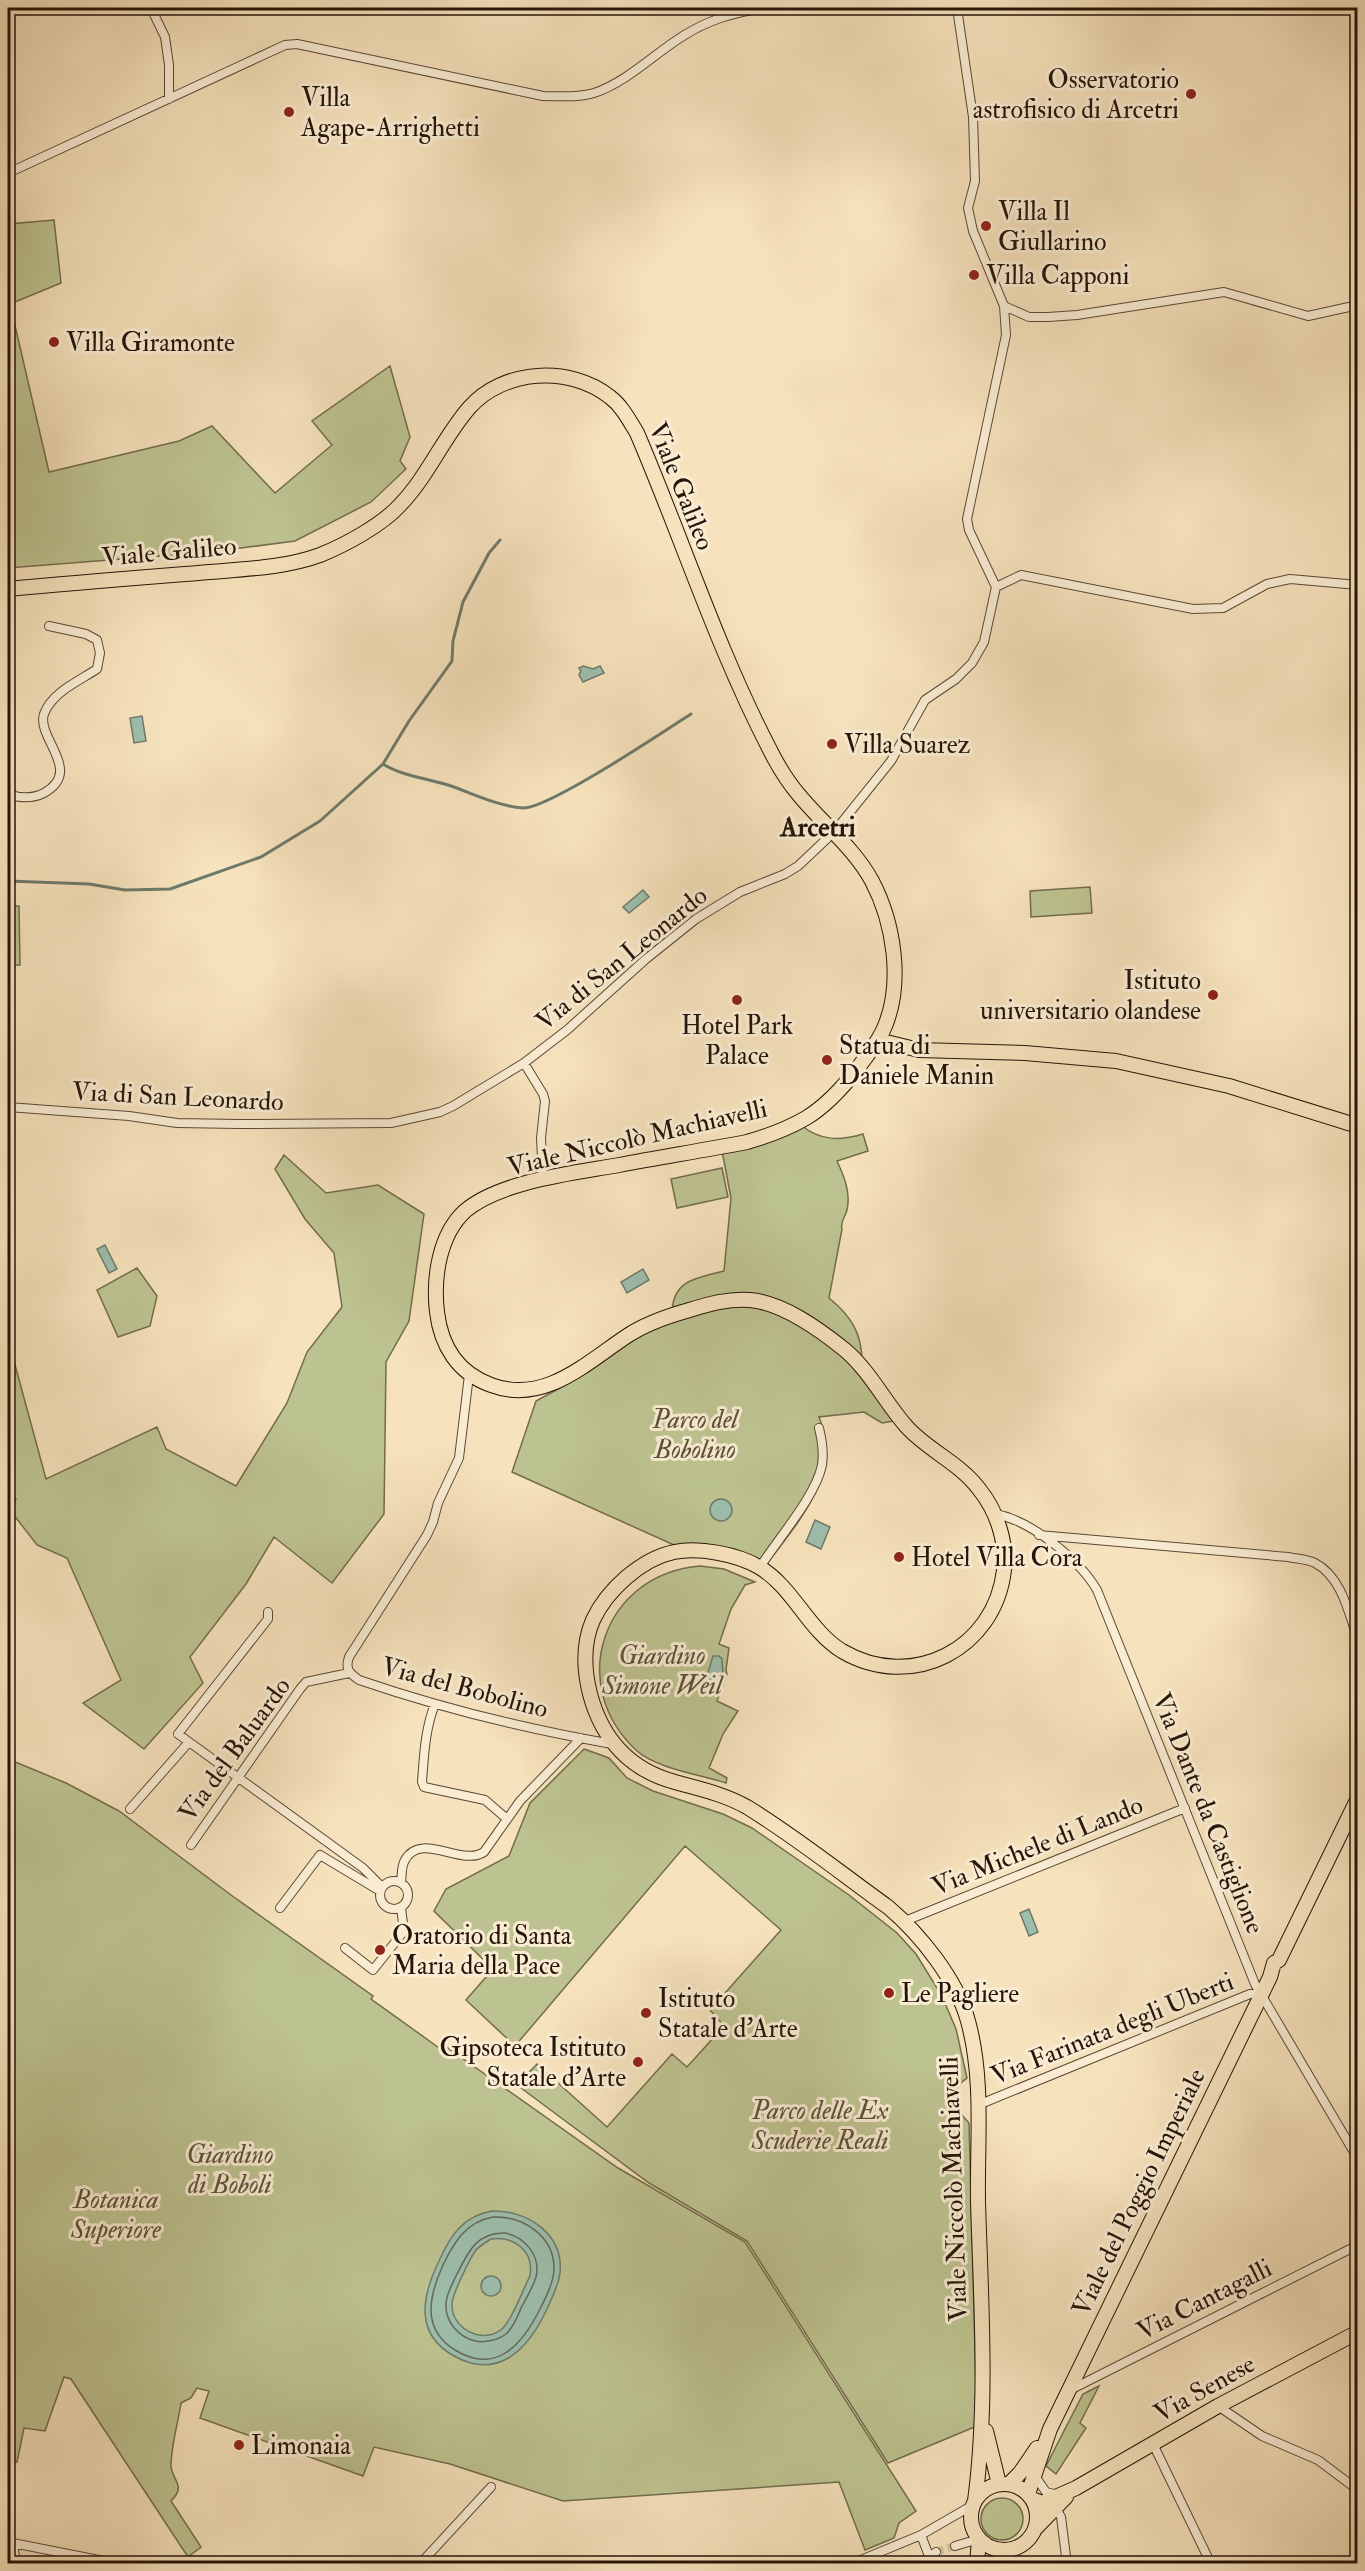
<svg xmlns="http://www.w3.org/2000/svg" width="1365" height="2571" viewBox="0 0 1365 2571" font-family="'IM FELL Double Pica',serif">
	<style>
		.green { fill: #bdc390; stroke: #726c4c; stroke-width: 1.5 }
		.water { fill: #9dbeac; stroke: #6d7a6a; stroke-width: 1.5; fill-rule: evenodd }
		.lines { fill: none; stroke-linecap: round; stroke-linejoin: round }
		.shore { stroke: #62695a; stroke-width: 1.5 }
		.stream { stroke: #6d7a6a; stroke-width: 3 }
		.minor-tunnel { stroke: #d7c3a1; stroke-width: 8; stroke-dasharray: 8 4; stroke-linecap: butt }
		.minor-casing { stroke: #5a4835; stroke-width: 10 }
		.primary-casing { stroke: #261408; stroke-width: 16 }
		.minor { stroke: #f9ecd3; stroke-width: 8 }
		.primary { stroke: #f6e2bc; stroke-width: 14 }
		.poi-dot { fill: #8f2418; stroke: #f9ecd3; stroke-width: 2 }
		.labels { text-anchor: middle; stroke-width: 6; stroke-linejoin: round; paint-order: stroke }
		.poi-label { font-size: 26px; fill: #261408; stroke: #f9ecd3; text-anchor: start }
		.street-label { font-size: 26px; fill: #261408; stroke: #f9ecd3 }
		.park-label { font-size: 26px; font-style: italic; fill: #5b5138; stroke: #f9ecd3 }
		.neighbourhood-label { font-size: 27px; font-weight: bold; fill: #261408; stroke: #f9ecd3 }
	</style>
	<rect width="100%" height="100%" fill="#f6e2bc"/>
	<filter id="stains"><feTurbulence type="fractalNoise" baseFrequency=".00333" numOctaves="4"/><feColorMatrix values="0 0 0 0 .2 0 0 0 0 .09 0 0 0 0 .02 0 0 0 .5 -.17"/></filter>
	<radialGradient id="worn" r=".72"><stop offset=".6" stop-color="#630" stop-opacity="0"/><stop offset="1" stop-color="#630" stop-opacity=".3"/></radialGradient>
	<path class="green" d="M54 220 61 283 10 304 49 472 179 441 212 426 275 493 332 445 312 421 390 366 410 437 400 461 406 469 371 502 295 541 211 552 8 568V224Z
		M1090 887 1092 913 1031 917 1030 891Z
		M8 906H19L20 965H8Z
		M801 1125C820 1141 840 1141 863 1134L868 1151 837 1161C844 1176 851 1193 847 1210 845 1218 840 1221 842 1229L829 1298C851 1316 862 1333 862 1362L844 1341 743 1294 717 1295 672 1312C673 1279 698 1278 724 1271L731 1198 722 1151Z
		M284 1155 326 1193 378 1185 424 1214 409 1321 386 1362 384 1514 332 1583 274 1537 246 1584 190 1657 203 1683 144 1749 83 1703 121 1680 67 1558 37 1545 10 1510 16 1499 8 1487V1339L46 1479 157 1427 166 1449 236 1486 287 1403 307 1352 342 1307 334 1253 305 1219 275 1169Z
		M722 1168 728 1197 677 1208 671 1179Z
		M137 1268 157 1296 150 1326 118 1337 97 1290Z
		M728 1304C770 1304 812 1326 843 1355 863 1373 878 1399 894 1421L882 1423 864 1412 819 1417C843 1474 798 1522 766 1565L734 1549 705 1544 674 1545 512 1472 536 1401 569 1383 647 1330Z
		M700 1566 724 1569 755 1582 745 1585 731 1609 719 1644 729 1648 726 1670 727 1674 717 1701 738 1711 723 1734 709 1768 727 1778 726 1783C701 1775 656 1768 637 1751 565 1685 603 1574 700 1566Z
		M584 1749 609 1758 627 1778 653 1791 723 1814 752 1828 849 1895 897 1933 916 1954 942 1996 956 2029 967 2078C947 2091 955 2109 969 2123L977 2426 888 2463 747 2241 649 2183 517 2085 537 2064 607 2127 672 2054 687 2067 724 2026 710 2010 781 1930 685 1846 515 2046 466 2000 493 1969 434 1911 446 1889 509 1856 530 1803Z
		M8 1759 66 1783 119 1811 231 1895 373 1996 371 1999 442 2050 445 2046 618 2168 745 2242 916 2511 899 2523 894 2538 865 2550 839 2482 563 2501 450 2464 374 2447 363 2476 200 2418 209 2391 197 2388 191 2398 181 2403C178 2423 171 2446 171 2466 172 2481 187 2485 171 2501L201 2547 188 2557 71 2379 64 2377 45 2431 24 2428 17 2462 8 2460Z
		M1099 2386 1080 2423 1086 2428 1056 2474 1046 2466 1083 2394Z
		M981 2519a21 21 0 1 1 42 0a21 21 0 1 1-42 0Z"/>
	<path class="water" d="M583 666 593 669 600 666 604 673 583 682 579 675 581 671 579 668Z
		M142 716 146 741 134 743 130 718Z
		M643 890 649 897 629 913 623 907Z
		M105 1245 117 1269 109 1273 97 1249Z
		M643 1269 649 1280 627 1293 621 1282Z
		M710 1510a11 11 0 1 1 22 0a11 11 0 1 1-22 0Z
		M815 1520 830 1527 821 1549 806 1542Z
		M713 1656H719L722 1659 723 1674 717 1686 710 1689 705 1683Z
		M1029 1909 1038 1932 1029 1936 1020 1913Z
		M492 2211C526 2210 564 2233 560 2273 558 2288 550 2302 544 2315 526 2351 497 2380 454 2356 414 2334 422 2296 439 2261 450 2236 463 2216 492 2211ZM491 2239C515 2236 534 2251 530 2276 523 2289 512 2321 502 2329 483 2345 451 2329 452 2304 452 2295 470 2258 476 2250 480 2246 486 2242 491 2239Z
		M481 2286a10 10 0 1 1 20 0a10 10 0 1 1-20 0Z"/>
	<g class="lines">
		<path class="shore" d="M493 2217C523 2216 555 2236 554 2270 553 2284 546 2297 540 2309 523 2343 497 2376 455 2350 421 2329 429 2296 443 2265 454 2242 466 2222 493 2217Z
			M505 2233C525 2237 541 2256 536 2277 533 2287 527 2297 522 2306 518 2315 514 2327 506 2334 498 2340 485 2343 475 2341 459 2337 445 2322 446 2304 446 2294 453 2283 457 2274 468 2252 477 2232 505 2233Z"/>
		<path class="stream" d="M383 764C402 776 426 778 448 785 472 793 497 806 523 808 548 809 665 731 691 714
			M8 881 89 884 125 890 170 889 261 857 320 821 383 764 409 721 452 661 453 641 463 602 489 553 500 540"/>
		<path class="minor-tunnel" d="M936 2552 955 2546"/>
		<g class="minor-casing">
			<path id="minor" d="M151 8 165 37 169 65V99
				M957 8 973 117 975 181 968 208 973 231 1004 306 1006 335 967 519 969 530 996 587
				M8 173 285 45 297 44 543 96C559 96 578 98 594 93 627 82 654 54 683 36 708 20 733 13 762 8
				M1004 306 1029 317H1048L1077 315 1224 292 1308 316 1358 305
				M8 794C19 798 32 799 44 793 84 771 36 738 44 714 52 692 79 681 97 669L100 653 97 640 86 634 49 626
				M524 1063 543 1094 545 1101 541 1138 543 1178
				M8 1107 129 1116 177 1123 239 1124 391 1123 440 1112 453 1106 524 1063 567 1030 646 959 696 919 740 892 785 874 798 866 834 832 891 761 925 700 956 679 972 663 984 642 996 587 1021 575 1193 609 1223 608 1267 584 1290 579 1358 585
				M469 1375 459 1458 438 1503 433 1522 427 1535 349 1657C345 1669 349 1673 359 1680 441 1708 526 1729 612 1744
				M995 1514C1030 1520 1079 1559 1097 1590L1255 1984 1358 2159
				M1039 1535 1288 1557C1297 1559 1307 1559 1315 1563 1342 1577 1349 1614 1358 1640
				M760 1567C777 1540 816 1496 822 1465 824 1452 822 1440 819 1428
				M268 1612V1619L178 1734 363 1868 382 1887
				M435 1704C425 1729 424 1755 422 1782L424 1787 485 1800 507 1819
				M130 1809 189 1742
				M191 1845 300 1689 306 1682 349 1673
				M380 1895a14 14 0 1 1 28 0a14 14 0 1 1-28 0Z
				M401 1883C402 1876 401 1866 405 1860 421 1831 462 1867 484 1852L520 1801 581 1738
				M280 1908 320 1855 380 1891
				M905 1921 1185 1808
				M345 1948 373 1970 404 1931 401 1908
				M978 2105 1250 1994 1261 1993
				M1070 2390 1358 2245
				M1218 2406 1262 2436 1318 2460 1358 2490
				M1153 2444 1211 2564
				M1035 2476 1046 2492 1058 2495
				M1055 2507 1061 2517 1067 2564
				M921 2535 932 2564
				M8 2542 119 2564
				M13 2543 16 2564
				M955 2546 979 2539
				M420 2564 491 2487
				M851 2564 921 2535 973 2505
				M919 2564 936 2552"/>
		</g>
		<g class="primary-casing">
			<path id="primary" d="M8 589C71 583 135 578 198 573 238 569 282 569 320 555 345 545 382 525 400 505 428 476 443 438 469 408 503 369 570 365 610 397 622 406 629 420 637 433 682 538 717 648 770 750 778 766 788 782 799 795 823 824 854 848 872 881 894 923 903 982 885 1026 879 1042 867 1055 858 1068 844 1086 826 1106 806 1118 787 1129 768 1136 747 1142 705 1150 662 1157 619 1165 575 1173 500 1181 465 1211 439 1235 433 1278 437 1312 441 1346 458 1373 491 1385 544 1405 586 1363 627 1336 645 1324 665 1317 686 1311 706 1305 728 1298 750 1300 783 1303 819 1329 845 1350 869 1370 885 1402 906 1426 927 1450 960 1463 979 1489 997 1511 1007 1542 1004 1570 995 1649 912 1692 842 1651 808 1630 793 1587 759 1567 737 1554 699 1547 674 1552 641 1559 607 1590 593 1620 583 1643 584 1670 590 1694 602 1739 630 1770 675 1782 700 1789 724 1794 747 1807 796 1837 842 1874 888 1907 920 1934 957 1980 968 2021 984 2079 977 2142 978 2202 981 2302 988 2402 975 2501
				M878 1040 919 1050 1025 1053 1116 1061 1229 1086 1358 1126
				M986 2431 999 2484
				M971 2517a33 33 0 1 1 66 0a33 33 0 1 1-66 0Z
				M1009 2484 1020 2473 1037 2448
				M1028 2494 1050 2429 1270 1977 1274 1963 1279 1960 1358 1798
				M1032 2499 1042 2503 1076 2488 1218 2406 1358 2332
				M1035 2529 1066 2497
				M977 2564 979 2539"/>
		</g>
		<use href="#minor" class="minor"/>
		<use href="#primary" class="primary"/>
	</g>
	<g class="poi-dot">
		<circle cx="1191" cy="94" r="6"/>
		<circle cx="289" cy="112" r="6"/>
		<circle cx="986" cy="226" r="6"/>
		<circle cx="974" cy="275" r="6"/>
		<circle cx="54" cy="342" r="6"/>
		<circle cx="832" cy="744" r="6"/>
		<circle cx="1213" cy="995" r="6"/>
		<circle cx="737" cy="1000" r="6"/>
		<circle cx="827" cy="1060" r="6"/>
		<circle cx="899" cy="1557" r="6"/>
		<circle cx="380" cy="1950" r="6"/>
		<circle cx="889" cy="1993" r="6"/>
		<circle cx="646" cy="2013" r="6"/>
		<circle cx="638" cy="2062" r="6"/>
		<circle cx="239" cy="2445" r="6"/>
	</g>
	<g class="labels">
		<g class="poi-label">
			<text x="1179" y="88" text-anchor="end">Osservatorio<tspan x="1179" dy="30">astrofisico di Arcetri</tspan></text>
			<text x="301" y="106">Villa<tspan x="301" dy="30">Agape-Arrighetti</tspan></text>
			<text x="998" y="220">Villa Il<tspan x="998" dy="30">Giullarino</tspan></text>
			<text x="986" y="284">Villa Capponi</text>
			<text x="66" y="351">Villa Giramonte</text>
			<text x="844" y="753">Villa Suarez</text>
			<text x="1201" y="989" text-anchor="end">Istituto<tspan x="1201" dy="30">universitario olandese</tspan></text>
			<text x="737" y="1034" text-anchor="middle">Hotel Park<tspan x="737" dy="30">Palace</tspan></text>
			<text x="839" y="1054">Statua di<tspan x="839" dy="30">Daniele Manin</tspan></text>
			<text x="911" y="1566">Hotel Villa Cora</text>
			<text x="392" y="1944">Oratorio di Santa<tspan x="392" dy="30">Maria della Pace</tspan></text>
			<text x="901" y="2002">Le Pagliere</text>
			<text x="658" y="2007">Istituto<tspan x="658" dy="30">Statale d'Arte</tspan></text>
			<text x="626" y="2056" text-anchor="end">Gipsoteca Istituto<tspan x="626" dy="30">Statale d'Arte</tspan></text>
			<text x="251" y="2454">Limonaia</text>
		</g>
		<g class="street-label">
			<text transform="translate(682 486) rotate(68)" y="9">Viale Galileo</text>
			<text transform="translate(169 551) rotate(-5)" y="9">Viale Galileo</text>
			<text transform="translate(621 958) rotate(-39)" y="9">Via di San Leonardo</text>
			<text transform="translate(178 1096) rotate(3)" y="9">Via di San Leonardo</text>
			<text transform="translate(637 1137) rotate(-13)" y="9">Viale Niccolò Machiavelli</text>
			<text transform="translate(465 1687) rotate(15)" y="9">Via del Bobolino</text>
			<text transform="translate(234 1749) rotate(-54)" y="9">Via del Baluardo</text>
			<text transform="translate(1209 1813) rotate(68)" y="9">Via Dante da Castiglione</text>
			<text transform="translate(1037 1845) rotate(-22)" y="9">Via Michele di Lando</text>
			<text transform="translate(1112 2028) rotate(-22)" y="9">Via Farinata degli Uberti</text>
			<text transform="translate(953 2189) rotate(-92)" y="9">Viale Niccolò Machiavelli</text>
			<text transform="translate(1138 2192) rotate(-64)" y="9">Viale del Poggio Imperiale</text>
			<text transform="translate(1204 2299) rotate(-27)" y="9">Via Cantagalli</text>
			<text transform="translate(1204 2388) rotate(-29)" y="9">Via Senese</text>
		</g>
		<g class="park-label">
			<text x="695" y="1428">Parco del<tspan x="695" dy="30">Bobolino</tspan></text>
			<text x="662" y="1664">Giardino<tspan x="662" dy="30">Simone Weil</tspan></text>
			<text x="820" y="2119">Parco delle Ex<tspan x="820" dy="30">Scuderie Reali</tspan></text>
			<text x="230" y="2163">Giardino<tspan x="230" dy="30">di Boboli</tspan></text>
			<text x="116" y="2208">Botanica<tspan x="116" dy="30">Superiore</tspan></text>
		</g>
		<g class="neighbourhood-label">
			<text x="818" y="836">Arcetri</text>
		</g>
	</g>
	<rect width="1365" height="2571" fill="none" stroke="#f6e2bc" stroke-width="30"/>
	<rect x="9" y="9" width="1347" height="2553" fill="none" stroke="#261408" stroke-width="3"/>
	<rect x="15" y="15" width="1335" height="2541" fill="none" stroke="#261408" stroke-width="1.5"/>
	<rect width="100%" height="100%" filter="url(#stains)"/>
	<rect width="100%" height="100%" fill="url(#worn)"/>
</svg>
